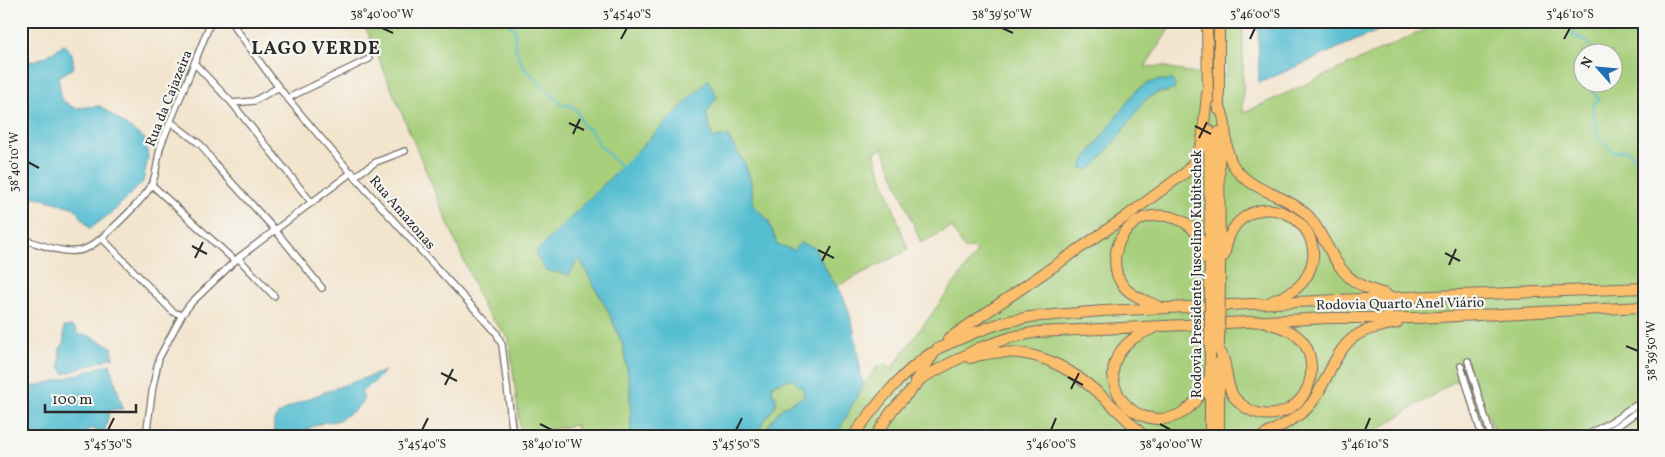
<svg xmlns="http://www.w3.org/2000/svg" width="1665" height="457" viewBox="0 0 1665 457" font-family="Vollkorn,serif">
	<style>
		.green { fill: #a7cf7b; stroke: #697d53; fill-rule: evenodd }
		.water { fill: #54bed1; stroke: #40747e }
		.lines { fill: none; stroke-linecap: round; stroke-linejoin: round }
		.stream { stroke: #54bed1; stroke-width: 2 }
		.minor-casing { stroke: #716c64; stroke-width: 8 }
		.trunk-casing { stroke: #716c64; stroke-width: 12 }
		.minor { stroke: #fff; stroke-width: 5.5 }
		.trunk { stroke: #fabe6d; stroke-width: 10 }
		.trunk-bridge-casing { stroke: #716c64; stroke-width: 12; stroke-linecap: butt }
		.trunk-bridge { stroke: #fabe6d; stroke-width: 10 }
		.ticks { fill: none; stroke: #2b2b2b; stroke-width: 2 }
		.labels { text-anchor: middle; stroke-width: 4.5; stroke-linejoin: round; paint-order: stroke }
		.street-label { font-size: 14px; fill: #2b2b2b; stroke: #f6f6f2 }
		.district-label { font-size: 19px; font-weight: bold; letter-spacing: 1px; fill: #2b2b2b; stroke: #f6f6f2 }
		.neatline { fill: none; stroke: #2b2b2b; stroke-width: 2 }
		.ticks-label { font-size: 12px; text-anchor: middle; fill: #2b2b2b }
	</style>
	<rect width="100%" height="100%" fill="#f6f6f2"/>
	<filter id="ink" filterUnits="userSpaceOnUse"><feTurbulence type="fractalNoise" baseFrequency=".02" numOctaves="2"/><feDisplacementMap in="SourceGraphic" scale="10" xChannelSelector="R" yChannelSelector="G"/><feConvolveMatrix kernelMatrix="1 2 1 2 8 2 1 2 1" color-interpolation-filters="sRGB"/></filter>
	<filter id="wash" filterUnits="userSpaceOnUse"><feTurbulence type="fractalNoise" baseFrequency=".0096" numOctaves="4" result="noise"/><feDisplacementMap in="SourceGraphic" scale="20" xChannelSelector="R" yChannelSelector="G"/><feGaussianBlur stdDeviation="1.12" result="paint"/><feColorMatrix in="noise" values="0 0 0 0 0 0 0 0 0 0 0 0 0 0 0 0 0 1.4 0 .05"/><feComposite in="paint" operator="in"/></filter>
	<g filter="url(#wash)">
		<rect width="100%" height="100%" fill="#f3e4cd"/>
		<path class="green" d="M363 21H1174L1145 67 1162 66 1196 74 1227 75 1226 21H1243V113L1444 21H1644V436H1498L1466 374 1368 436H833L839 430 863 385 877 367 885 364 891 369 976 254V249L971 248 965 250 952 227 921 243 883 148 874 153 908 250 837 286C823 268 799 253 777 244L768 220 754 206 750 178 744 162 727 136 713 139 706 114 579 258 608 311 623 345 630 387 631 436H578L576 425 521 434 509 339 484 309ZM1582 52H1612V82H1582ZM1160 80 1168 92 1157 93 1145 100 1115 141 1093 167 1083 162 1135 92 1146 84Z
			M21 378 25 388 28 436H21Z
			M792 379 804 390V396C797 401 792 402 785 406 776 412 768 427 761 436H754L775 406 777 400 772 391 773 384Z"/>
		<path class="water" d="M1258 21H1400L1259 83Z
			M64 45 72 53 74 68 58 77 62 100 74 108 100 106 146 140 148 158 143 182 115 210 90 229 75 208 36 197H26L21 185V61C37 64 52 53 64 45Z
			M708 80 717 97 706 114 713 139 727 136 744 162 750 178 754 206 768 220 777 244 793 250 800 243 814 247 831 278 840 290 847 306 853 326 863 385 839 430 833 436H761C768 427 776 412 785 406 792 402 797 401 804 396V390L792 379 773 384 772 391 777 400 775 406 754 436H631L630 387 623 345 608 311 579 258 569 275 545 270 535 253Z
			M1160 80H1173L1175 86 1174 90 1157 93 1145 100 1115 141 1093 167 1088 170 1082 168 1083 162 1135 92 1146 84Z
			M71 326 76 329 78 335H87L112 347 113 357 65 374 60 367V349L64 342V327Z
			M110 364 123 409 110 410 104 434 90 428 86 433 91 436H31L30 387 56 381Z
			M385 371 372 384 361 392 364 399 355 410 337 421 325 422 309 428 305 436H275C274 429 272 423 276 417 285 403 366 378 385 371Z"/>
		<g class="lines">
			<path class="stream" d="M507 21 510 26 515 29V47L523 67 560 103 566 106 571 105 577 111 583 126 591 130 599 144 622 168
				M1579 21 1572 35 1590 44 1591 52
				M1584 82 1599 99 1592 106 1598 138 1614 152 1627 150 1644 168"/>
		</g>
	</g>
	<g filter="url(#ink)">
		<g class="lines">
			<g class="minor-casing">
				<path id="minor" d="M230 21C250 47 268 75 289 100 355 180 425 256 496 332L502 345 513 436
					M195 64 232 103 312 203
					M288 98 369 59
					M232 103 254 101 279 87
					M171 122 201 145 215 164 276 231 322 288
					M355 176 376 162 405 151
					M152 185 235 261
					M102 238 173 312 182 315
					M25 240C43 245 68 256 85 249 99 244 143 200 151 186 157 176 157 157 161 145 177 104 195 63 211 21
					M238 258 274 296
					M1468 361 1491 436
					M1461 366 1482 436
					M146 436 153 386 159 358 182 315 191 303 238 258 352 172
					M1586 436 1619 417 1626 411 1644 401
					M1600 436 1619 425 1635 413 1644 410"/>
			</g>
			<g class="trunk-casing">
				<path id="trunk" d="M1207 21 1208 100
					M1219 21V110
					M1219 105C1230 125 1221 149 1235 168 1252 191 1282 194 1303 211 1311 217 1316 226 1321 235 1341 270 1345 284 1386 294
					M1209 130 1210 280
					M1219 132 1220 281
					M1224 256C1227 242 1230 228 1242 219 1272 194 1317 222 1313 259 1311 269 1307 279 1299 286 1292 293 1282 297 1272 301
					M1160 307C1149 302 1135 298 1126 289 1109 272 1113 240 1132 225 1150 209 1183 214 1197 234 1202 241 1204 250 1206 259
					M1154 328C1145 332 1135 336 1128 343 1088 379 1136 438 1182 413 1195 406 1202 390 1210 377
					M948 339 1124 218 1185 173 1193 163 1202 143 1207 94
					M1219 350C1229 364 1224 383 1234 397 1263 433 1315 409 1311 364 1310 353 1305 342 1296 335 1288 329 1277 326 1268 323
					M970 358C1047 334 1094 388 1144 436
					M915 381 937 349 976 332 1004 322 1030 317 1103 311 1381 298 1644 288
					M853 436C876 405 899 375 931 353
					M876 436 891 412 922 378 979 348 1012 337 1038 332 1329 318H1417L1644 307
					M1210 436V345
					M1219 436V362
					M1263 436C1279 427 1299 418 1311 404 1318 395 1323 384 1328 374 1347 335 1356 331 1397 323"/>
			</g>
			<use href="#minor" class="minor"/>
			<use href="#trunk" class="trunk"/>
			<g class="trunk-bridge-casing">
				<path id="trunk-bridge" d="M1210 345V280
					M1219 346 1220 281"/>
			</g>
			<use href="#trunk-bridge" class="trunk-bridge"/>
		</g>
	</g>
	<path class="ticks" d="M382 28 393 33M1002 28 1013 33M621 39 627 28M1250 39 1255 28M1564 39 1570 28M569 123 584 130M1195 126 1211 134M573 134 580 119M1199 138 1207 122M28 162 39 168M192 246 207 254M818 250 834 258M1445 253 1460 261M195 258 203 242M822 261 830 246M1449 265 1456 249M1626 346 1638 351M441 373 457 381M1068 377 1083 385M445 385 453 369M1071 389 1079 373M540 424 552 430M1160 424 1171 430M108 430 114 418M422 430 428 418M736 430 742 418M1051 430 1056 418M1365 430 1370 418"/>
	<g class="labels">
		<g class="street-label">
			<text transform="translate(168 98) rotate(-68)" y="5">Rua da Cajazeira</text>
			<text transform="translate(403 212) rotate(49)" y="5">Rua Amazonas</text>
			<text transform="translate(1196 274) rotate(-90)" y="5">Rodovia Presidente Juscelino Kubitschek</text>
			<text transform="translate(1400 303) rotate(-1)" y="5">Rodovia Quarto Anel Viário</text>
		</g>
		<g class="district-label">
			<text x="316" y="54">LAGO VERDE</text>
		</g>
	</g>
	<rect width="1665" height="457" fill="none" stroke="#f6f6f2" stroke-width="55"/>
	<g transform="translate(1598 68) rotate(297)"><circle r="24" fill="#f6f6f2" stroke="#a5a5a2"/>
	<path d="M0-4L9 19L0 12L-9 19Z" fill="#1f6fb2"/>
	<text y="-8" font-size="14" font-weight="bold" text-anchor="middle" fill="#2b2b2b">N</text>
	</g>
	<path d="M45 404v8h91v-8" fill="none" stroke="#2b2b2b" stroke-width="2.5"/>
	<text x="52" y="404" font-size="15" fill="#2b2b2b" stroke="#f6f6f2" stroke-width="4" paint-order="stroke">100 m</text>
	<rect x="28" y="28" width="1610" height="402" class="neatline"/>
	<g class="ticks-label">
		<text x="382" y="18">38°40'00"W</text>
		<text x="627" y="18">3°45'40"S</text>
		<text x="1002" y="18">38°39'50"W</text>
		<text x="1255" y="18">3°46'00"S</text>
		<text x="1570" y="18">3°46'10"S</text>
		<text transform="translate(14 162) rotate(-90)" y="4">38°40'10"W</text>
		<text transform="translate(1651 351) rotate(-90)" y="4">38°39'50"W</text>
		<text x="108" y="448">3°45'30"S</text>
		<text x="422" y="448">3°45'40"S</text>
		<text x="552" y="448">38°40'10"W</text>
		<text x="736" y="448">3°45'50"S</text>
		<text x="1051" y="448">3°46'00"S</text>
		<text x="1171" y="448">38°40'00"W</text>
		<text x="1365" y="448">3°46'10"S</text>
	</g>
</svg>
